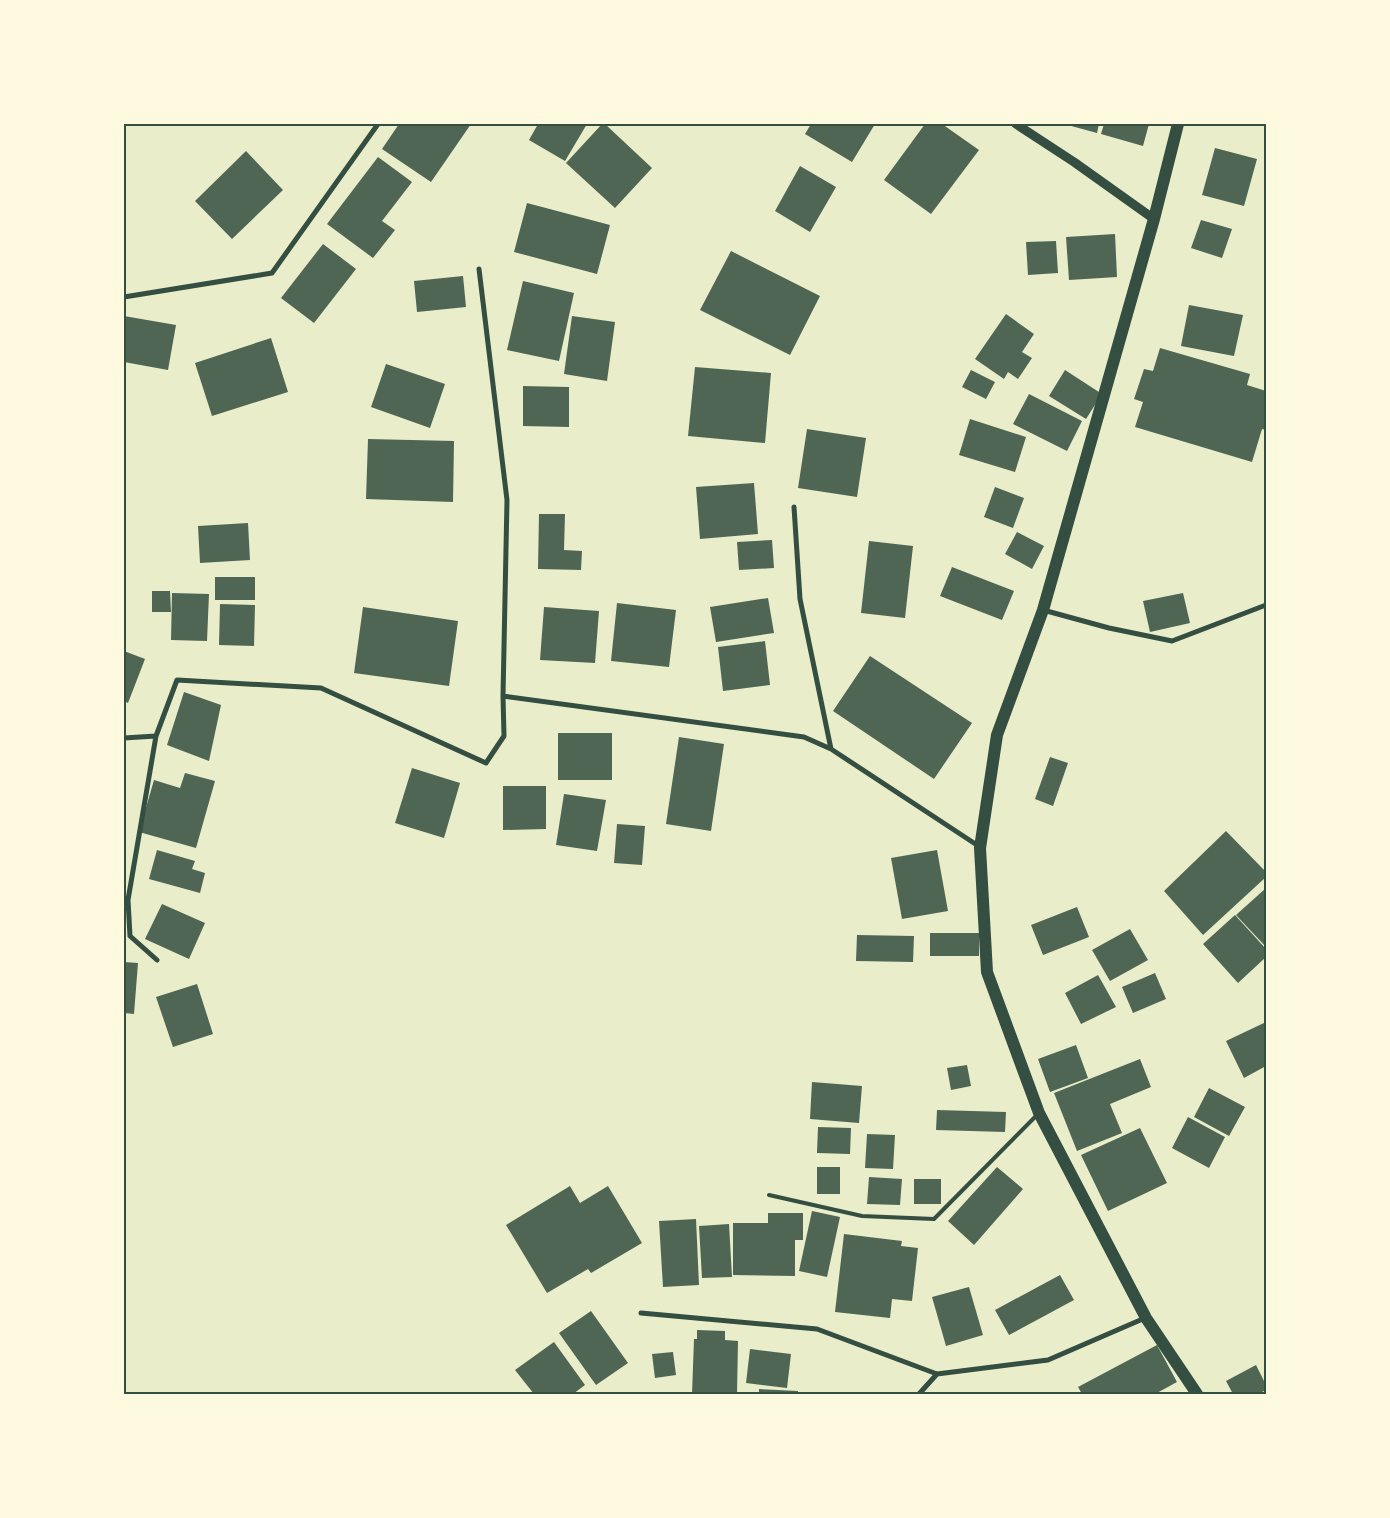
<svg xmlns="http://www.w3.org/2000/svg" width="1390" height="1518" viewBox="0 0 1390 1518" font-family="Inter,sans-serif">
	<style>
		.building { fill: #4f6655 }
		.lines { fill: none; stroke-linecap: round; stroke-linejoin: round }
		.service { stroke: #344e41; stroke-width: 4 }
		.minor { stroke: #344e41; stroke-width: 5 }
		.tertiary { stroke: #344e41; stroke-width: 9 }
		.primary { stroke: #344e41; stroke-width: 12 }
		.neatline { fill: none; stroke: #344e41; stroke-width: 2 }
	</style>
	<rect width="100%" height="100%" fill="#e9edc9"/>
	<path class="building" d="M399 124H471L431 182 382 149Z
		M538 124H587L565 161 529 140Z
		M602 124H605L652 168 615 208 566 163Z
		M811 124H875L852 162 805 134Z
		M925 124H942L979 150 931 214 884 180Z
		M1064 124H1099L1097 133Z
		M1104 124H1149L1143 146 1101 134Z
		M1215 148 1257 159 1244 206 1202 195Z
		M246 151 283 190 232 239 195 201Z
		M378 157 412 182 382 221 395 230 373 258 327 224Z
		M800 166 836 187 810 232 775 211Z
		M527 203 610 225 597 274 514 252Z
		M1201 220 1232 229 1222 258 1191 248Z
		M1115 234 1117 277 1069 280 1066 237Z
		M1056 241 1058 273 1028 275 1026 242Z
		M323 244 356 269 314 323 281 298Z
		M731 251 820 296 790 355 700 310Z
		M463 276 466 307 417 312 414 281Z
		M523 281 574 293 559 361 507 350Z
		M1189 305 1243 315 1234 356 1181 346Z
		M1006 314 1034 334 1022 352 1032 358 1018 379 1008 372 1004 379 975 359Z
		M124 316 176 325 168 370 124 362Z
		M572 316 615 322 607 381 564 374Z
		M271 338 288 392 212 416 195 363Z
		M1160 348 1250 374 1247 385 1266 391V430L1262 429 1252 462 1135 427 1143 402 1134 399 1144 369 1153 371Z
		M386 364 445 384 430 428 371 407Z
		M695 367 771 373 765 443 688 436Z
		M971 370 995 382 986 399 962 387Z
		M1065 370 1102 394 1086 419 1049 396Z
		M523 386 569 387V427L523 426Z
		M1029 394 1082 421 1067 451 1013 424Z
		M970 419 1026 437 1015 472 959 455Z
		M807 429 866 438 857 497 798 488Z
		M368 439 454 441 453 502 366 499Z
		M754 483 758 534 700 539 696 487Z
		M995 487 1024 498 1013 528 984 517Z
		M539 514H565L564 550 582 551 581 570 538 569Z
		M248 523 250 560 200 563 198 526Z
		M1017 532 1044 546 1032 569 1005 554Z
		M772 540 774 568 739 570 737 542Z
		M869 541 913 546 905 618 861 613Z
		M952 567 1014 591 1002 620 940 596Z
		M215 577H255V600H215Z
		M152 591H170L171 612H152Z
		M172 593 209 594 207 641 171 640Z
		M1183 593 1190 623 1150 632 1143 601Z
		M768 598 774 633 716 642 710 607Z
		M617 603 676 610 669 667 611 661Z
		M220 604 255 605 254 646 219 645Z
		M363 607 458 621 449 686 354 673Z
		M544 607 599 611 595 663 540 660Z
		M765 641 770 685 723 691 718 647Z
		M124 651 145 659 128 703 124 701Z
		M870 656 972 723 934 779 833 711Z
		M184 692 221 705 209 761 167 745Z
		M558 733H612V780H558Z
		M679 737 724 744 711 831 666 824Z
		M1050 757 1068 763 1053 806 1035 799Z
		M412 768 460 783 444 838 395 823Z
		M185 773 215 781 196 848 139 832 154 780 180 788Z
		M503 786H546V829L503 830Z
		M564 794 606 800 597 851 556 845Z
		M617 824 645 826 642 865 614 863Z
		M1226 831 1266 872V877L1203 935 1164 891Z
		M157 850 195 861 192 869 205 873 200 893 149 879Z
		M937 850 948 911 902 919 891 858Z
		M1266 888V947L1236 915Z
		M162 904 205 923 189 959 145 939Z
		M1077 907 1089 937 1043 955 1031 925Z
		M1235 915 1266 949V957L1238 983 1203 944Z
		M1130 929 1148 960 1110 981 1092 950Z
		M930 933H979V956H930Z
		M857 935 914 936 913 962 856 961Z
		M124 962 138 963 134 1014 124 1013Z
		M1155 973 1166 999 1133 1013 1122 987Z
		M1098 975 1116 1007 1081 1024 1065 993Z
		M197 984 213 1034 173 1047 156 997Z
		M1266 1022V1066L1244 1078 1226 1041Z
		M1076 1045 1088 1078 1050 1092 1038 1059Z
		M1140 1059 1151 1087 1110 1104 1122 1133 1077 1151 1054 1093Z
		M967 1065 971 1086 951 1090 947 1068Z
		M812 1082 862 1086 859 1123 810 1119Z
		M1209 1088 1245 1107 1229 1136 1194 1117Z
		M937 1110 1006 1112 1005 1132 936 1130Z
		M1188 1117 1225 1137 1209 1168 1172 1148Z
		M818 1127 851 1128 850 1154 817 1153Z
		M1140 1128 1167 1183 1108 1211 1081 1155Z
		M867 1134 895 1135 893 1169 865 1168Z
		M817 1167H840V1194H817Z
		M997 1167 1023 1189 974 1245 948 1221Z
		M869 1177 902 1179 900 1205 867 1204Z
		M914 1179H941V1204H914Z
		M570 1186 580 1203 608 1186 642 1243 591 1273 588 1269 547 1293 506 1225Z
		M812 1211 840 1217 827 1277 799 1271Z
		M768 1213H803V1240H795V1276L733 1275V1223H768Z
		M696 1219 699 1285 663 1287 659 1221Z
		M729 1224 732 1277 702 1278 699 1226Z
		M844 1234 902 1241 901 1246 918 1248 912 1301 892 1299 890 1318 835 1312Z
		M1060 1275 1074 1300 1009 1335 995 1310Z
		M969 1287 983 1335 946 1346 932 1297Z
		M591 1311 628 1363 596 1385 559 1333Z
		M697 1330 725 1331V1340L738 1341 737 1394H692L694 1339H697Z
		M554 1342 585 1385 573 1394H534L515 1370Z
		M1157 1345 1177 1382 1155 1394H1082L1078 1387Z
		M750 1349 791 1354 787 1388 746 1383Z
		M673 1352 676 1375 655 1378 652 1354Z
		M1256 1365 1266 1385V1390L1258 1394H1233L1226 1381Z
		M759 1389 798 1391V1394H759Z"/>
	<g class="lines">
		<path class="service" d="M769 1195 862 1216 934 1219 1037 1115"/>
		<path class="minor" d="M479 269 507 500 503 696 804 737 831 749 980 847
			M124 297 272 273 378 124
			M794 507 800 599 831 749
			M1043 610 1109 628 1172 641 1266 605
			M124 738 156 736
			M157 960 130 936 128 900 156 736 177 680 321 688 486 763 504 736 503 696
			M641 1313 817 1329 937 1374 1048 1360 1145 1318
			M919 1394 937 1374"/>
		<path class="tertiary" d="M1016 124 1074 162 1154 219"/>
		<path class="primary" d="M1178 124 1154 219 1043 610 997 735 980 848 987 972 1039 1113 1146 1318 1197 1394"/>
	</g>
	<rect width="1390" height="1518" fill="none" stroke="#fefae0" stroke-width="250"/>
	<rect x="125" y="125" width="1140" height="1268" class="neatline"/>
</svg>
